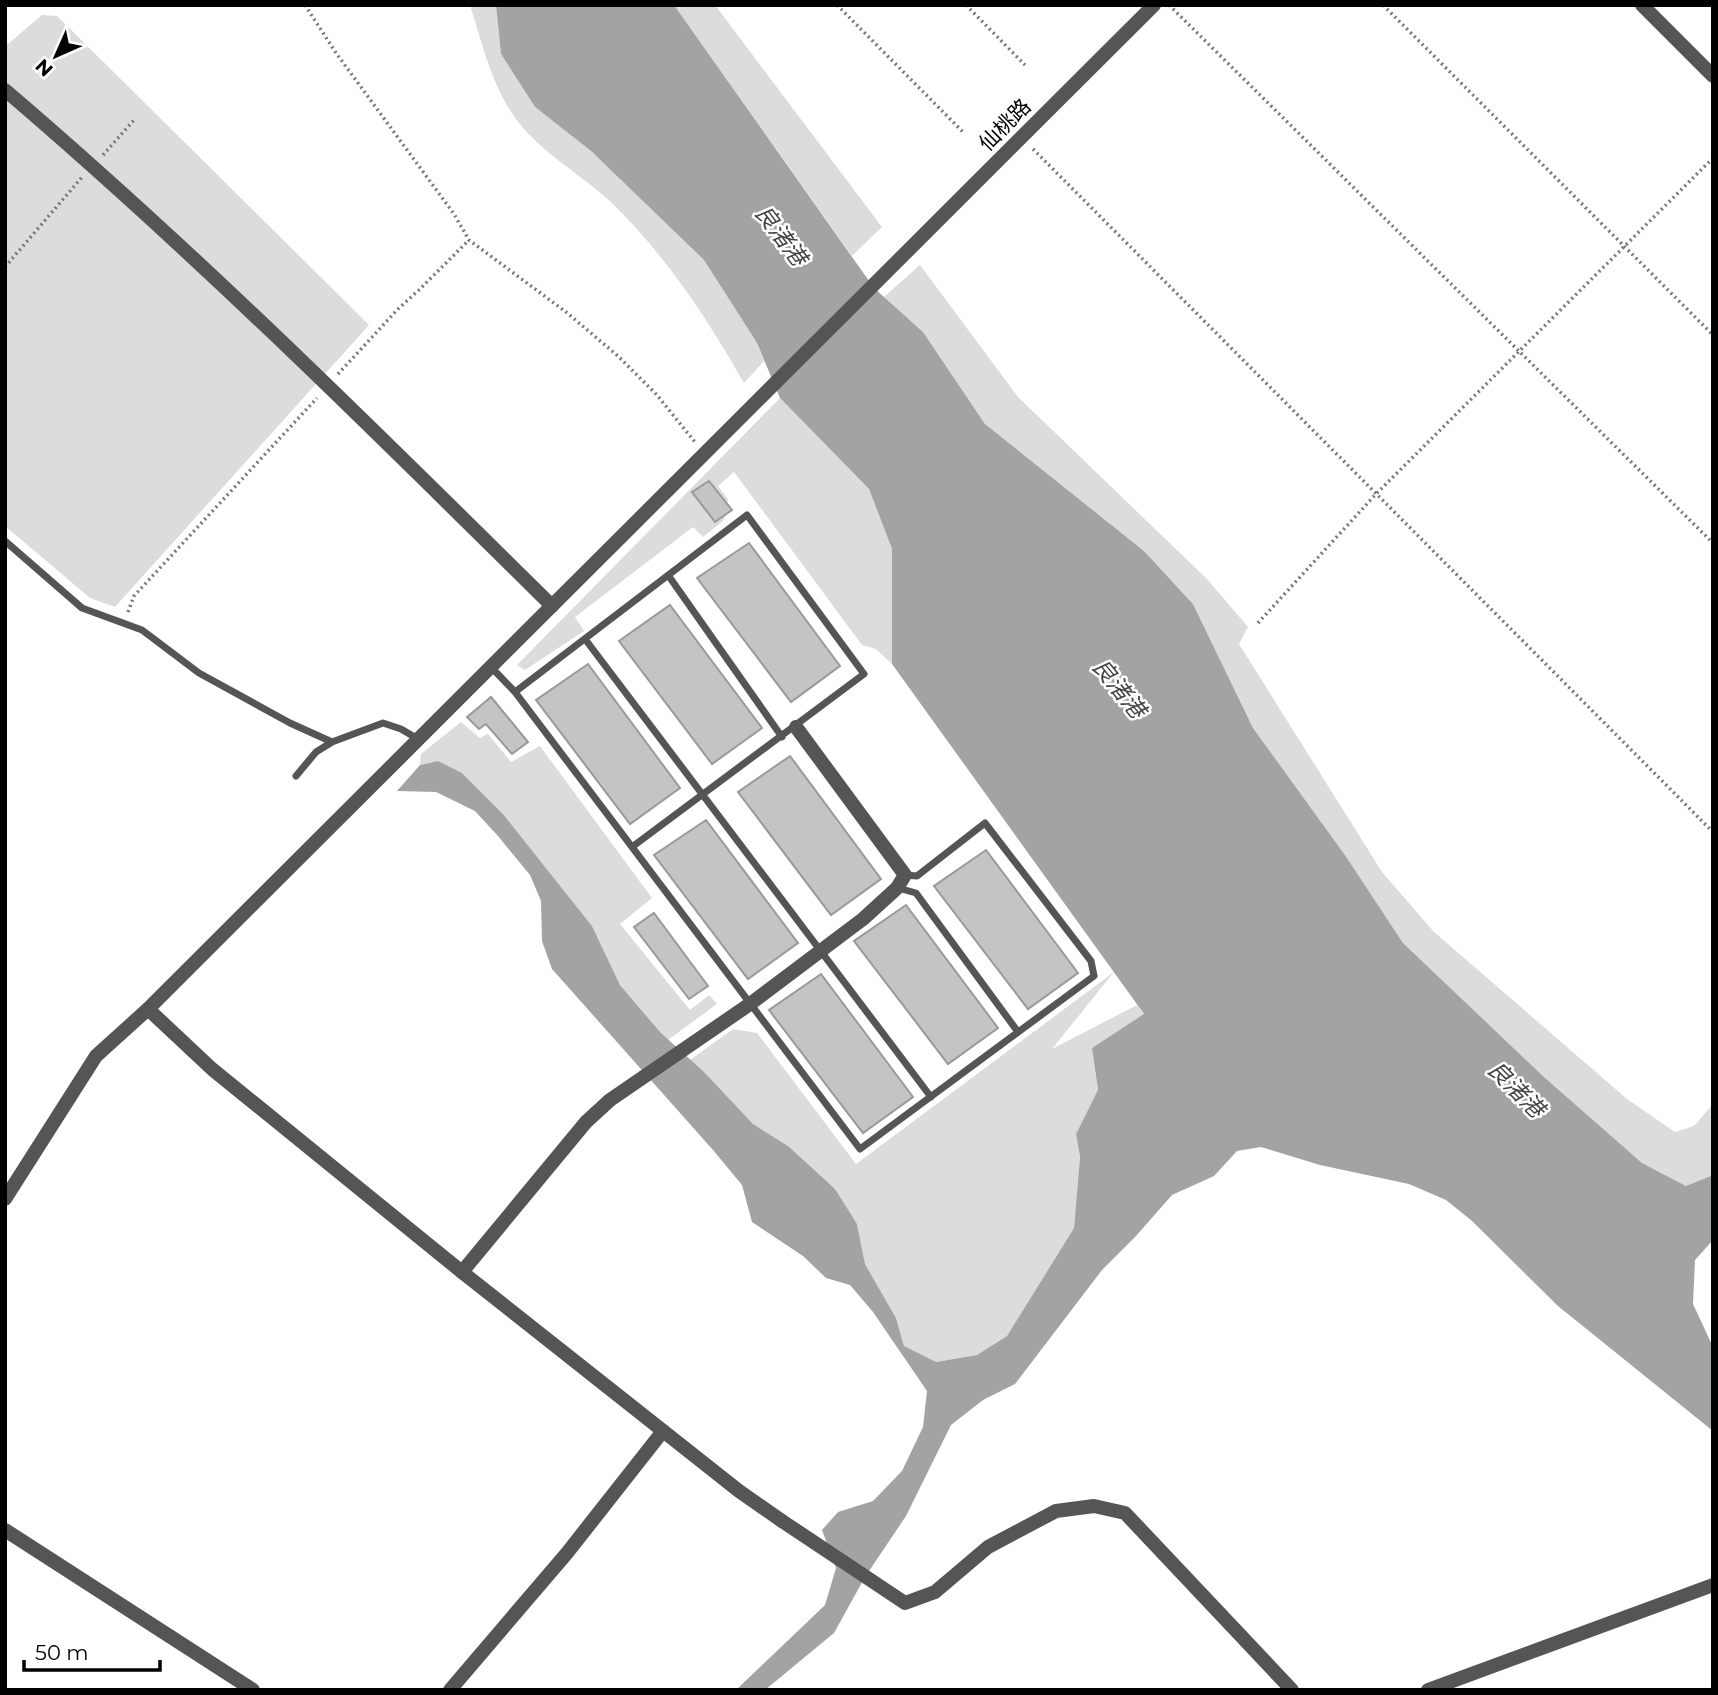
<svg xmlns="http://www.w3.org/2000/svg" width="1718" height="1695" viewBox="0 0 1718 1695" font-family="Montserrat,'Noto Sans SC',sans-serif">
	<style>
		.green { fill: #dcdcdc }
		.water { fill: #a3a3a3 }
		.building { fill: #c4c4c4; stroke: #999; stroke-width: 2 }
		.lines { fill: none; stroke-linecap: round; stroke-linejoin: round }
		.path { stroke: #777; stroke-width: 3.5; stroke-dasharray: 2 3.5; stroke-linecap: butt }
		.service { stroke: #555; stroke-width: 7 }
		.minor { stroke: #555; stroke-width: 14 }
		.tertiary { stroke: #555; stroke-width: 14 }
		.labels { text-anchor: middle; stroke-width: 5; stroke-linejoin: round; paint-order: stroke }
		.street-label { font-size: 21px; fill: #000; stroke: #fff }
		.water-label { font-size: 23px; font-style: italic; fill: #444; stroke: #fff }
	</style>
	<rect width="100%" height="100%" fill="#fff"/>
	<path class="green" d="M470 5H496L501 54 535 107 591 151 704 260 757 343 764 361 744 383C707 318 666 256 612 203 581 174 542 154 516 119 492 86 482 43 470 5Z
		M674 5H715L882 227 852 256Z
		M42 15 57 16 369 325 115 607 90 598 5 526V43L8 44Z
		M920 265 1018 397 1207 579 1248 627 1239 644 1382 872 1434 932 1627 1099 1675 1132 1694 1126 1713 1104V1175L1686 1186 1642 1163 1544 1077 1403 943 1345 855 1253 728 1193 604 1144 551 985 424 923 332 884 297Z
		M780 398 869 489 892 549V664L876 649 862 645 734 472 718 486 728 499 724 520 703 537 693 527 575 617 584 631 525 670 517 665Z
		M461 722 480 738 488 734 511 762 540 746 652 898 620 924 690 1010 709 995 717 1004 668 1040 661 1033 620 985 592 926 503 814 462 773 438 761 420 765 421 754Z
		M1114 972 1052 1049 1137 1005 1144 1015 1092 1048 1098 1091 1076 1134 1080 1157 1074 1228 1007 1336 977 1355 936 1362 904 1346 896 1318 865 1264 857 1224 788 1146 753 1124 690 1060 733 1029 757 1033 856 1164Z"/>
	<path class="water" d="M496 5H674L874 288 923 332 985 424 1144 551 1193 604 1253 728 1345 855 1403 943 1544 1077 1642 1163 1686 1186 1713 1175V1240L1695 1260 1693 1304 1713 1347V1431L1558 1306 1472 1221 1446 1200 1409 1184 1320 1165 1261 1147 1237 1151 1214 1176 1172 1195 1136 1236 1102 1270 1015 1384 983 1400 951 1425 906 1516 865 1577 834 1633 765 1690H736L825 1605 836 1568 822 1530 838 1512 873 1501 902 1471 923 1427 927 1391 873 1312 850 1285 826 1278 803 1256 752 1222 742 1185 713 1150 552 969 542 941 541 901 530 875 498 836 475 811 436 792 397 791 420 765 438 761 462 773 503 814 592 926 620 985 661 1033 704 1072 753 1124 788 1146 835 1189 857 1224 865 1264 896 1318 904 1346 936 1362 977 1355 1007 1336 1074 1228 1080 1157 1076 1134 1098 1090 1092 1048 1144 1014 892 664V549L869 489 780 398 757 343 704 260 591 151 535 107 501 54Z"/>
	<path class="building" d="M709 481 732 510 715 522 692 492Z
		M749 543 840 666 791 702 697 578Z
		M670 605 762 728 712 764 619 641Z
		M588 664 680 788 630 824 536 700Z
		M491 697 528 742 512 754 486 724 479 729 467 717Z
		M790 756 881 879 831 915 738 792Z
		M706 820 798 943 748 979 654 855Z
		M986 850 1078 973 1028 1009 934 886Z
		M906 905 998 1028 948 1064 854 941Z
		M654 913 708 986 689 999 634 927Z
		M821 974 913 1097 863 1133 769 1010Z"/>
	<g class="lines">
		<path class="path" d="M305 5 336 53 454 214 469 240 566 312 618 356 656 394 695 442
			M837 5 963 132
			M966 5 1025 65
			M1169 5 1713 543
			M1383 5 1713 335
			M1033 149 1713 832
			M103 155 134 120
			M5 267 83 176
			M338 374 398 309 420 289 469 240
			M128 612 134 596 317 398
			M1258 623 1376 494 1713 158"/>
		<path class="service" d="M5 541 82 608 142 630 199 673 290 723 332 742
			M668 575 782 737
			M585 639 931 1097
			M491 667 515 692 860 1149 1094 976 1091 961 985 823 917 876 905 875
			M515 692 747 515 864 674 632 847
			M296 776 316 752 332 742 383 723 401 729 418 739
			M898 888 916 893 1018 1032"/>
		<path class="minor" d="M5 90C196 253 374 430 552 606
			M5 1199 96 1056 148 1009
			M462 1272 586 1122 610 1100 750 1004 863 919 897 888 905 875 796 727
			M782 1521 905 1603 935 1592 988 1547 1056 1511 1094 1506 1125 1513 1292 1690
			M5 1530 253 1690
			M450 1690 567 1553 663 1431"/>
		<path class="tertiary" d="M1642 5 1713 76
			M782 1521 739 1491 462 1272 212 1069 148 1009 1154 5
			M1428 1690 1713 1585"/>
	</g>
	<g class="labels">
		<g class="street-label">
			<text transform="translate(1005 125) rotate(-45)" y="7">仙桃路</text>
		</g>
		<g class="water-label">
			<text transform="translate(781 235) rotate(53)" y="8">良渚港</text>
			<text transform="translate(1119 688) rotate(51)" y="8">良渚港</text>
			<text transform="translate(1516 1089) rotate(45)" y="8">良渚港</text>
		</g>
	</g>
	<rect width="1718" height="1695" fill="none" stroke="#000000" stroke-width="14"/>
	<g transform="translate(56 56) rotate(225)" stroke="#ffffff" stroke-width="5" paint-order="stroke">
	<path d="M0-5L12 26L0 18L-12 26Z" fill="#000000"/>
	<text y="-10" font-size="19" font-weight="bold" text-anchor="middle" fill="#000000">N</text>
	</g>
	<path d="M24 1660v10h136v-10" fill="none" stroke="#000000" stroke-width="3.5"/>
	<text x="35" y="1660" font-size="21" fill="#000000" stroke="#ffffff" stroke-width="5" paint-order="stroke">50 m</text>
</svg>
